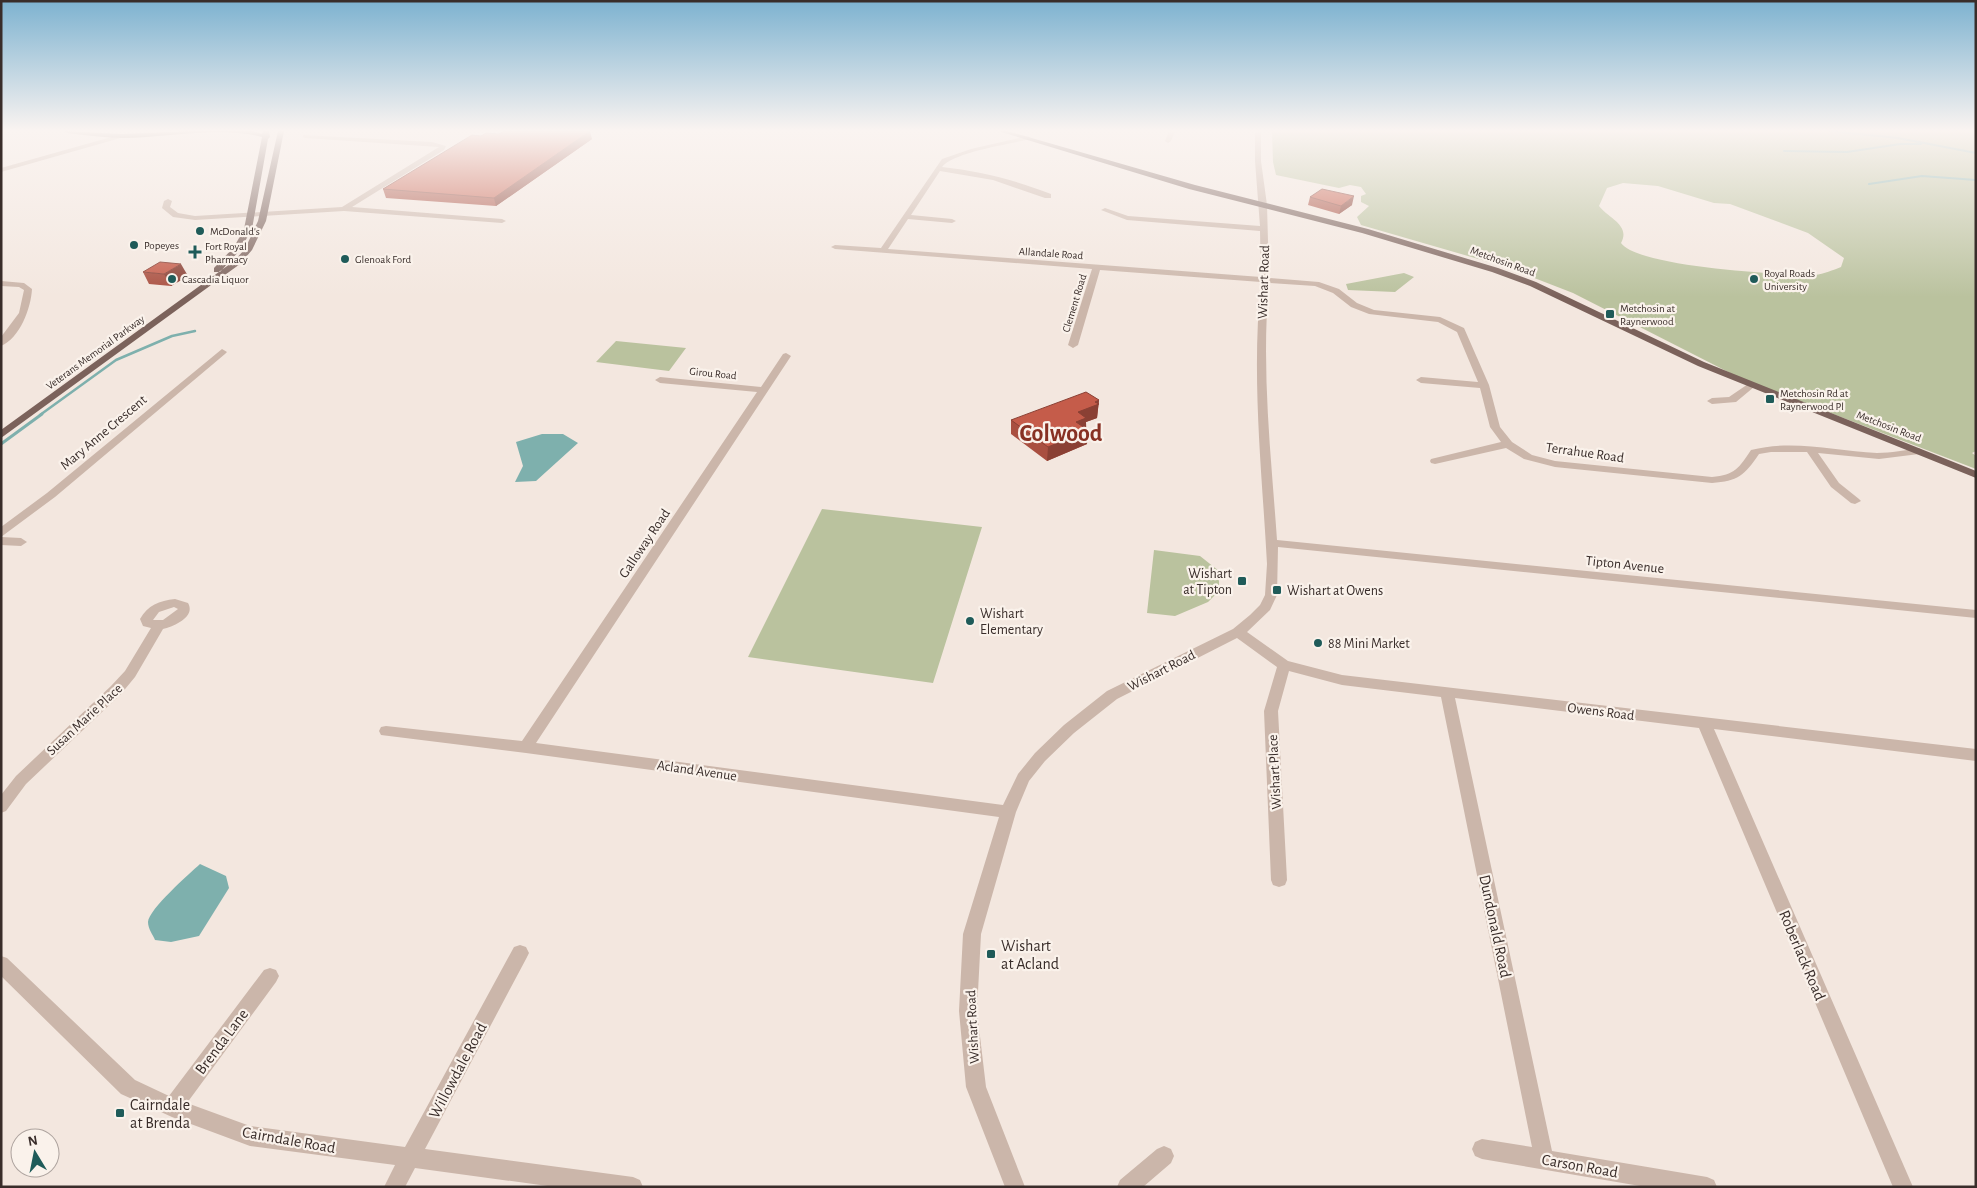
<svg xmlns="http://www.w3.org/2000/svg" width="1977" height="1188" viewBox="0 0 1977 1188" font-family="'Alegreya Sans',sans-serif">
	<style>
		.green { fill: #bac29e; fill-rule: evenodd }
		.water { fill: #7eb0ad }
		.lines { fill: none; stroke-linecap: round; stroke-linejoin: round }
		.stream-far2 { stroke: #7eb0ad; stroke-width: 2 }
		.stream-far1 { stroke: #7eb0ad; stroke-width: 2.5 }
		.stream { stroke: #7eb0ad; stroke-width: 3 }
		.minor { fill: #cbb6aa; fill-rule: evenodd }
		.major { fill: #7b625b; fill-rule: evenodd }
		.wall { fill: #a94f40 }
		.shaded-wall { fill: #8a4034 }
		.building { fill: #c55c4a; stroke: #8a4034 }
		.poi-dot { fill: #1f5b59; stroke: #faf2eb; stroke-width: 2 }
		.labels { text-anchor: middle; stroke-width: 4.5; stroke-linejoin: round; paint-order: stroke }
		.far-poi-label { font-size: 11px; fill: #392d2a; stroke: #faf2eb; text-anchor: start }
		.far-street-label { font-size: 11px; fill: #392d2a; stroke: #faf2eb }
		.street-label { font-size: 14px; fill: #392d2a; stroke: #faf2eb }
		.poi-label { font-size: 14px; fill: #392d2a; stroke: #faf2eb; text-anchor: start }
		.near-street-label { font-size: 16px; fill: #392d2a; stroke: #faf2eb }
		.near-poi-label { font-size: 16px; fill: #392d2a; stroke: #faf2eb; text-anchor: start }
		.town-label { font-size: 24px; font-weight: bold; fill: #883123; stroke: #faf2eb }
	</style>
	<rect width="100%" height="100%" fill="#f3e7df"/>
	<path class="green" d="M1272 131H1976V451L1972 453 1976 456V469L1740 378 1573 293 1506 267 1361 225 1357 217 1369 206 1361 202V196L1366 194 1361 187 1350 185 1339 188 1276 175 1273 162ZM1623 183 1658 186 1714 203 1730 204 1808 233 1844 258 1841 267C1833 270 1824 274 1815 275 1783 275 1637 267 1621 243 1631 225 1608 218 1599 206L1607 188Z
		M1404 273 1414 277 1395 292 1348 290 1346 284Z
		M616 341 686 348 669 371 596 362Z
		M822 509 982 527 933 683 748 657Z
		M1154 550 1200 556 1219 571V591L1208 602 1175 616 1147 613Z"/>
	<path class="water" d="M542 434H563L578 443 536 481 515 482 523 466 516 442Z
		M200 864 226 876 229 888 199 936 171 942 155 940C153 935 148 929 148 922 149 909 189 874 200 864Z"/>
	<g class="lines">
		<path class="stream-far2" d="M1830 131 1898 138 1976 153
			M1784 151 1847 152 1900 144H1921
			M1869 184 1922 176 1976 180"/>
		<path class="stream-far1" d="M40 415 116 360 172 336 195 331"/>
		<path class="stream" d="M1 444 42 414"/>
		<path class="minor" d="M1169 131H1175L1171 141 1168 143 1165 141Z
			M1255 131H1261V161L1267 205 1269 278 1319 282 1339 289 1357 303 1374 310 1440 317 1464 328 1489 385 1500 427 1512 442 1532 455 1555 461 1712 477C1735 475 1739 468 1751 450 1793 439 1835 451 1877 453 1891 453 1906 450 1919 448L1924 451 1919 454 1879 459 1818 453 1839 483 1859 499 1861 501 1855 504 1851 503 1831 487 1807 452H1771L1759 454C1744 476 1738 481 1712 483L1555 467 1524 459 1506 448 1435 464 1431 463 1430 461 1431 459 1501 442 1490 427 1480 388 1421 383 1416 380 1421 377 1478 382 1457 332 1438 322 1369 314 1351 307 1333 293 1315 286 1269 283C1261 369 1271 454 1277 540L1976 610V618L1278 547 1277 595 1270 610 1247 632 1288 661 1342 675 1976 749V761L1714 729 1913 1187H1893L1699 728 1455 698 1552 1151 1707 1177 1714 1180 1717 1187H1646L1482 1159 1475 1156 1472 1149 1475 1142 1482 1139 1532 1147 1441 697 1342 685 1289 671 1278 711 1287 880 1285 885 1279 887 1273 885 1271 880 1264 711 1277 667 1237 638 1117 699 1074 733 1045 761 1029 781 1016 812 981 934 977 1011 986 1087 1025 1187H1005L966 1087 959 1011 963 934 999 817 526 753 381 735 379 731 381 727 386 726 522 741 757 392 660 383 655 380 660 377 761 387 783 354 786 353 791 356 536 743 1003 805 1018 774 1035 753 1064 725 1107 691 1233 629 1250 615 1260 605 1265 595 1267 564C1262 471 1251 376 1261 282L1100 270 1078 345 1073 348 1068 345 1092 269 835 249 831 247 835 245 881 248 942 159 971 149 1028 136 1031 138 1030 139C1011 144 953 152 942 167 980 171 1015 180 1051 194V198H1045L993 180 940 171 911 215 952 219 956 221 952 223 908 219 888 249 1261 277 1260 231 1127 220 1101 210 1105 208 1128 216 1260 226 1255 161Z
			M122 134 124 135V137L1 172V168Z
			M303 135 432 142 446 146 444 150 352 207 502 219 506 221 502 223 344 211 195 220 173 217 162 208 164 201 168 199 172 201 170 207 178 213 195 216 342 207 439 147 305 138 303 137Z
			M1 281 24 283 32 289C31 308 20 338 1 346V337L19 313 24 290 19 287 1 286Z
			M222 349 227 352 225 354 55 497 1 537V527L47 493Z
			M1751 382 1754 383V387L1736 402 1712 404 1707 401 1712 398 1729 397Z
			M1 537 21 538 27 542 21 546 1 545Z
			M175 599 188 603C196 617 174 626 163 629L135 677 121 694 26 784 6 811 1 813V795L16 776 111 686 125 671 151 628 143 626 140 619C148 605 159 601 175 599ZM174 607 178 609 163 620H153L159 612Z
			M520 945 526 947 529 953 526 959 425 1149 633 1177 640 1180 643 1187H555L415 1168 405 1187H384L395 1165 250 1146 172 1117 121 1094 1 976V956L7 958 135 1080 169 1096 264 970 270 968 276 970 279 976 276 982 187 1103 250 1126 405 1147 514 947Z
			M1164 1146 1171 1149 1174 1156 1171 1163 1143 1187H1117L1120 1180 1157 1149Z"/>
		<path class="major" d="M64 131 122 134 191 131H253L262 134 263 131H269L270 137 268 139 252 229 240 250 220 272H214V268L234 247 244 229 262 137C223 126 166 137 124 138 105 138 86 135 67 133Z
			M278 131H284L266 221 252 250 240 264 1 438V430L234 261 245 249 258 221Z
			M998 131H1007L1195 185 1368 229 1498 268 1536 282 1704 362 1976 471V478L1698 366 1530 286 1492 272 1362 233 1189 189Z"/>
	</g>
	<path class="wall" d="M481 136 592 139 496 206 386 198 383 189Z
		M1310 197 1352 205 1339 214 1308 205Z
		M143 272 188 276 171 286 149 284Z
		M1099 400 1097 418 1086 422 1087 444 1047 461 1011 434V420Z"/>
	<path class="shaded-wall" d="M590 131 592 139 496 206 494 198Z
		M1354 196 1352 205 1339 214 1341 206Z
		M181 264 188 276 171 286 164 274Z
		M1099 400 1097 418 1086 422V431L1088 430 1087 444 1047 461 1048 447 1078 412Z"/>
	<path class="building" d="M504 131H590L494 198 383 189 472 135 481 136 486 133 499 134Z
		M1322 189 1354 196 1341 206 1310 197Z
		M160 262 181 264 164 274 143 272Z
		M1086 392 1099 400 1095 402 1099 404 1078 412 1086 418 1076 422 1088 430 1048 447 1011 420Z"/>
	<linearGradient id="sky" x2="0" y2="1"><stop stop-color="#7db2d0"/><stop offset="0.44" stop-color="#faf4f1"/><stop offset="1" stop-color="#faf4f1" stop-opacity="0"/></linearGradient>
	<rect width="1977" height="297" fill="url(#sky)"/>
	<g class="poi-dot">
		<circle cx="200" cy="231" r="5"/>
		<circle cx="134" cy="245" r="5"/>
		<path d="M192.5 244.5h5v5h5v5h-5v5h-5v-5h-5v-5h5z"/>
		<circle cx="345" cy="259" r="5"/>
		<circle cx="172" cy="279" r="5"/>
		<circle cx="1754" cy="279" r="5"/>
		<rect x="1605" y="309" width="10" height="10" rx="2.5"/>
		<rect x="1765" y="394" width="10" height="10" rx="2.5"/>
		<rect x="1237" y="576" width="10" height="10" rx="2.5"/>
		<rect x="1272" y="585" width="10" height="10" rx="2.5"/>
		<circle cx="970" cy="621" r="5"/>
		<circle cx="1318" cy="643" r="5"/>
		<rect x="986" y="949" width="10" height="10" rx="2.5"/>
		<rect x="115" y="1108" width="10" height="10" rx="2.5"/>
	</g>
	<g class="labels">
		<g class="far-poi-label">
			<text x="210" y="235">McDonald's</text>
			<text x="144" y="249">Popeyes</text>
			<text x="205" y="250">Fort Royal<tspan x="205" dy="13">Pharmacy</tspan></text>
			<text x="355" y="263">Glenoak Ford</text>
			<text x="1764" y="277">Royal Roads<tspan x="1764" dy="13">University</tspan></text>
			<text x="182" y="283">Cascadia Liquor</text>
			<text x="1620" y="312">Metchosin at<tspan x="1620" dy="13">Raynerwood</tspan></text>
			<text x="1780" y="397">Metchosin Rd at<tspan x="1780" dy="13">Raynerwood Pl</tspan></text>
		</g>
		<g class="far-street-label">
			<text transform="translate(1051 253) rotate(4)" y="4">Allandale Road</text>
			<text transform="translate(1503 261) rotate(20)" y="4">Metchosin Road</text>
			<text transform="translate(1074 303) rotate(-73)" y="4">Clement Road</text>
			<text transform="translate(95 352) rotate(-36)" y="4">Veterans Memorial Parkway</text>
			<text transform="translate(713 373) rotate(6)" y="4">Girou Road</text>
			<text transform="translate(1889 426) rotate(21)" y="4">Metchosin Road</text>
		</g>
		<g class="street-label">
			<text transform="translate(1263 282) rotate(-88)" y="5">Wishart Road</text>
			<text transform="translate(103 432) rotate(-40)" y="5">Mary Anne Crescent</text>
			<text transform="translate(1585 452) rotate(8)" y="5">Terrahue Road</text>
			<text transform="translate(644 543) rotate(-56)" y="5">Galloway Road</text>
			<text transform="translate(1625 564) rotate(6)" y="5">Tipton Avenue</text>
			<text transform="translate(1161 670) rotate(-27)" y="5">Wishart Road</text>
			<text transform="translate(1601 711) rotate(7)" y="5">Owens Road</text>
			<text transform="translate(84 719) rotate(-43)" y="5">Susan Marie Place</text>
			<text transform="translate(697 770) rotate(8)" y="5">Acland Avenue</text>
			<text transform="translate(1274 772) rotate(-93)" y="5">Wishart Place</text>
			<text transform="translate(972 1027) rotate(-93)" y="5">Wishart Road</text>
		</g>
		<g class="poi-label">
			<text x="1232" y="578" text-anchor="end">Wishart<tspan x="1232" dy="16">at Tipton</tspan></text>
			<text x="1287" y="595">Wishart at Owens</text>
			<text x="980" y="618">Wishart<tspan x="980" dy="16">Elementary</tspan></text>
			<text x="1328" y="648">88 Mini Market</text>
		</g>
		<g class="near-street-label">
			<text transform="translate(1496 926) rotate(78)" y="6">Dundonald Road</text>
			<text transform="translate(1803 955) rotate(67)" y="6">Roberlack Road</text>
			<text transform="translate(221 1041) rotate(-53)" y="6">Brenda Lane</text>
			<text transform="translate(457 1070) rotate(-62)" y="6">Willowdale Road</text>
			<text transform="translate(289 1139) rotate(10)" y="6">Cairndale Road</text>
			<text transform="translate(1580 1165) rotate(10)" y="6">Carson Road</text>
		</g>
		<g class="near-poi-label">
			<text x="1001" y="951">Wishart<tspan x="1001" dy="18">at Acland</tspan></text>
			<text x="130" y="1110">Cairndale<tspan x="130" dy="18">at Brenda</tspan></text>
		</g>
		<g class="town-label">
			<text x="1061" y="441">Colwood</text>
		</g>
	</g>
	<rect width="1977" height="1188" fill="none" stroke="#392d2a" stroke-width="5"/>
	<g transform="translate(35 1153) rotate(350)"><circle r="24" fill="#faf2eb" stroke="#ada39e"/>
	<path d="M0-4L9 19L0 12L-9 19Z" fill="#1f5b59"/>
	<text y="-8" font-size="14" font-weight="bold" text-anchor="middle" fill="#392d2a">N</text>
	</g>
</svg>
